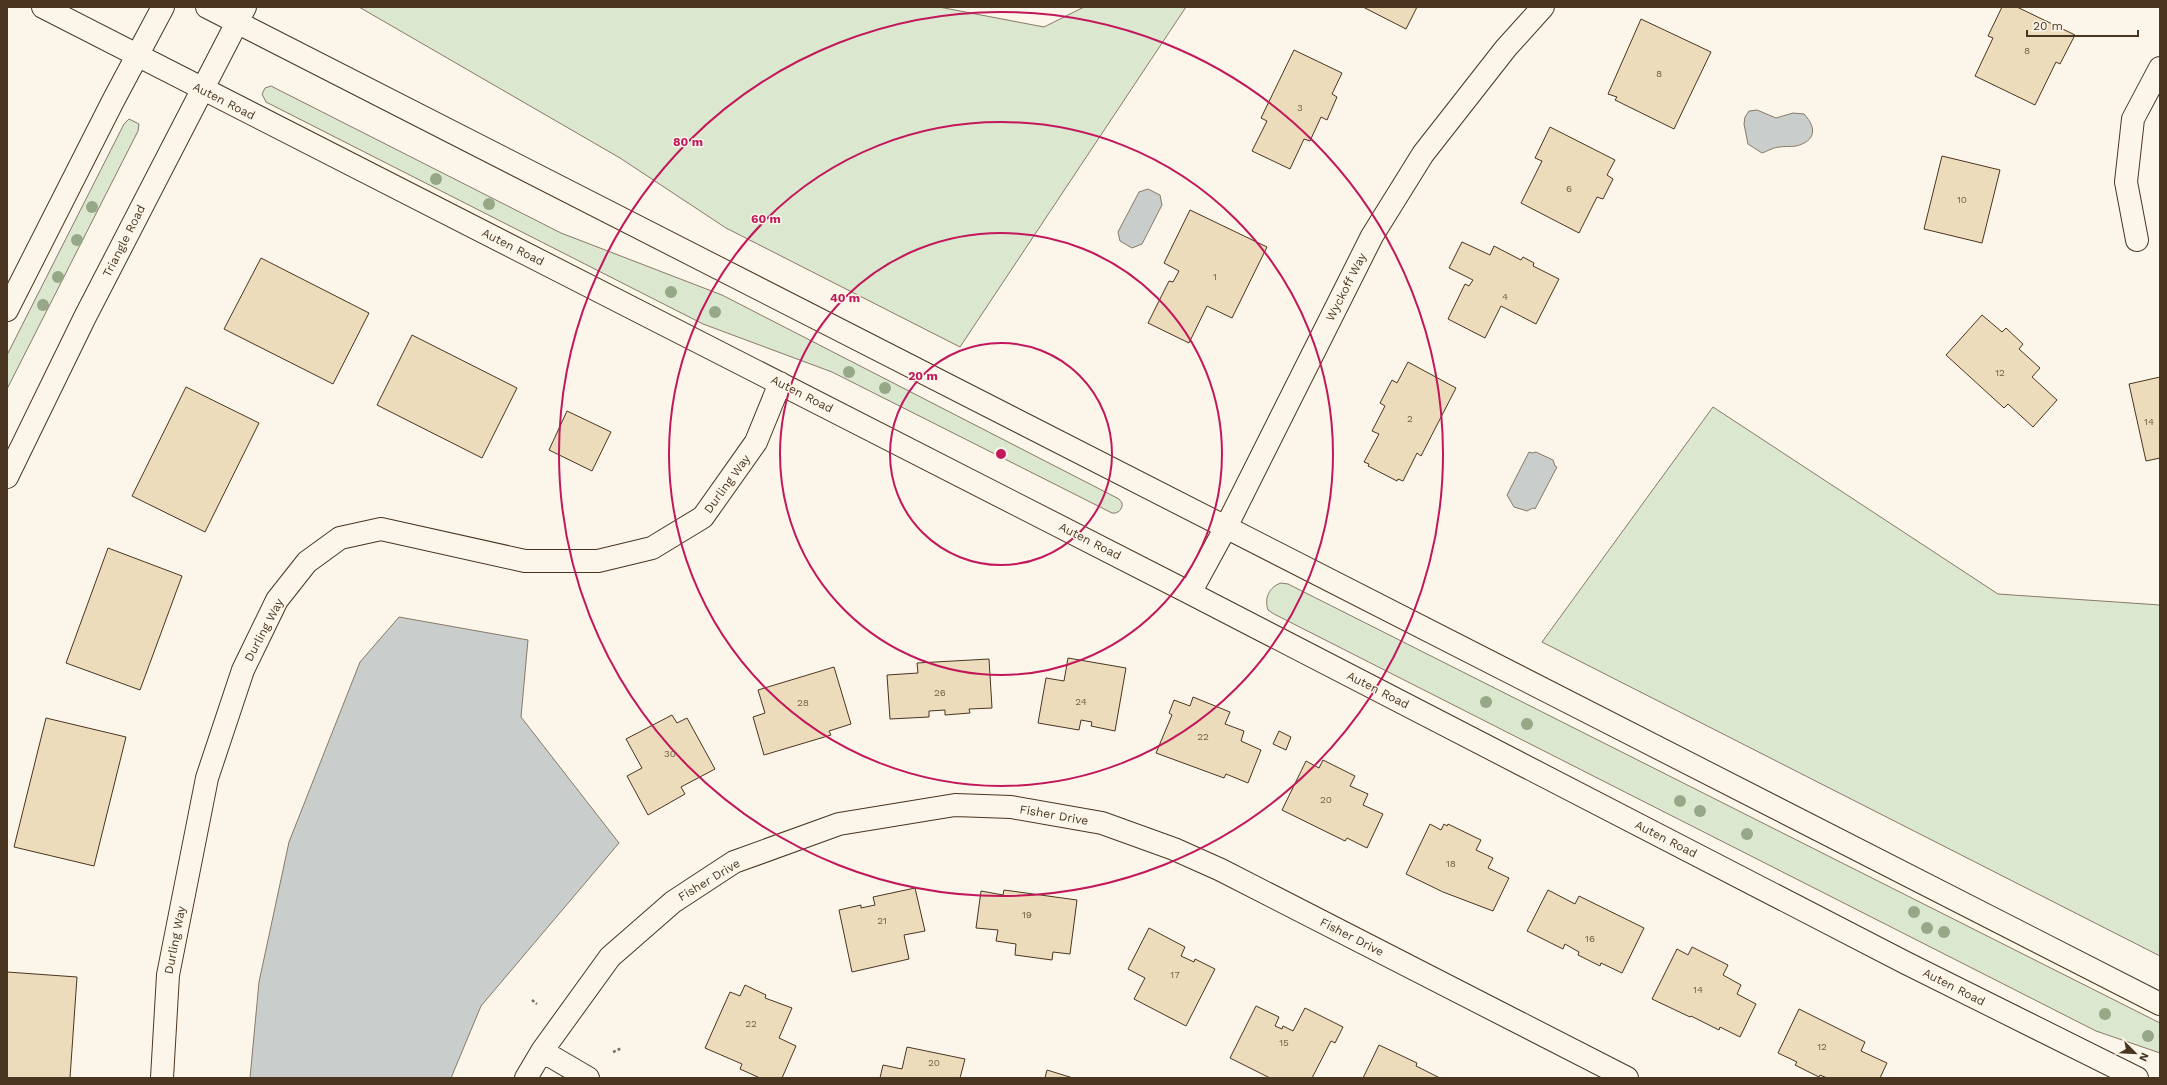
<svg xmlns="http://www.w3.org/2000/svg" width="2167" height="1085" viewBox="0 0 2167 1085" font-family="'Work Sans',sans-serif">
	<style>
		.green { fill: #dce7d0; stroke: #887966 }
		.water { fill: #c9cecd; stroke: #887966 }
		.building { fill: #ecdcbc; stroke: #4a3520 }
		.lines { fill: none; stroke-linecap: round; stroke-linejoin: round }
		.minor-casing { stroke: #4a3520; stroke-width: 24 }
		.path { stroke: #7f6f5c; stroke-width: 2.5; stroke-dasharray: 3 2; stroke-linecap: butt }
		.minor { stroke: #fbf6e9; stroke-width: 22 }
		.tree { fill: #96a887 }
		.ring { fill: none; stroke: #c2185b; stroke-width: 2 }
		.labels { text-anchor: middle; stroke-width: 3; stroke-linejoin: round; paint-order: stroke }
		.number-label { font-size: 10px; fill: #725f47 }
		.street-label { font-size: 12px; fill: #4a3520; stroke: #fbf6e9 }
		.centre { fill: #c2185b; stroke: #fbf6e9; stroke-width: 2 }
		.ring-label { font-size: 12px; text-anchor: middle; font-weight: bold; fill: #c2185b; stroke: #fbf6e9; stroke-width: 3; stroke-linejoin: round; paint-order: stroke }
	</style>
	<rect width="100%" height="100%" fill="#fbf6e9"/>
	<path class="green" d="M359 7H939L1044 27 1084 7H1186L960 347 726 228 620 158Z
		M271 86 561 233 722 295 1119 499 1122 503C1123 509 1118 514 1112 513L832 372 703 324 266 102 262 94 265 88Z
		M129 119 139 124 138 131 7 389V355L124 124Z
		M1713 407 1998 594 2160 605V956L1542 642Z
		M1281 583 1288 584 2160 1023V1053L2096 1031 1274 614 1268 610C1264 598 1269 587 1281 583Z"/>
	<path class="water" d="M1757 110 1776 118 1793 113 1804 114C1817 128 1816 141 1796 146 1790 147 1785 146 1780 147 1774 147 1768 151 1762 153L1748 144 1744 124 1745 117 1749 111Z
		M1148 189 1160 195 1162 205 1142 244 1132 248 1120 241 1118 232 1139 192Z
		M1529 452 1532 453 1536 452 1553 460 1555 466 1557 467 1535 509 1533 508 1527 511 1514 507 1507 495Z
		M399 617 528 640 521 717 619 843 481 1006 451 1078H250L259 982 289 842 360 662Z"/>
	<path class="building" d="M1363 7H1417L1406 29Z
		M2002 7H2017L2075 35 2060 64 2056 62 2035 105 1975 76 1993 38 1988 36Z
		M1641 19 1711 52 1674 129 1615 100 1617 97 1608 94Z
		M1294 50 1342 73 1332 94 1337 97 1327 120 1321 117 1310 141 1304 139 1290 169 1252 151 1267 121 1261 118Z
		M1550 127 1615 160 1607 175 1613 179 1603 199 1597 197 1579 233 1521 203 1542 161 1535 158Z
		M1942 156 2000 170 1982 243 1924 229Z
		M1190 210 1267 247 1232 318 1207 306 1189 343 1148 323 1169 281 1173 282 1179 271 1164 263Z
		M1462 242 1490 255 1494 246 1521 260 1523 257 1534 263 1533 266 1559 279 1536 324 1501 306 1485 338 1448 319 1465 284 1469 286 1473 280 1449 268Z
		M261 258 369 313 333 384 224 329Z
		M1982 315 2002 332 2006 328 2023 344 2019 349 2040 368 2032 377 2057 400 2033 427 2008 404 2004 408 1946 355Z
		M412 335 517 388 482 458 377 405Z
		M1408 362 1456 388 1421 456 1417 453 1403 481 1398 479 1397 481 1368 466 1369 464 1364 462 1379 434 1372 431 1385 406 1380 403 1392 380 1397 383Z
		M2160 377V458L2146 461 2129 384Z
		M186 387 259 423 205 532 132 496Z
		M567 411 611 432 592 471 549 450Z
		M108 548 182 576 140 690 66 663Z
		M1068 658 1126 668 1115 731 1091 726 1092 722 1081 720 1079 730 1038 723 1046 678 1064 681Z
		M989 659 992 708 969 709 970 713 945 715V710L929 711V717L890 719 887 675 918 673 917 663Z
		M834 667 851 724 829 731 831 735 764 755 753 717 765 713 758 690Z
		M1193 697 1230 712 1225 724 1244 731 1241 741 1261 750 1248 783 1226 774 1224 778 1156 753 1172 715 1169 713 1174 700 1190 706Z
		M672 715 677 723 687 718 715 769 681 787 685 794 648 815 627 776 642 768 626 739Z
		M46 718 126 737 94 866 14 847Z
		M1279 731 1291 737 1286 750 1273 744Z
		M1323 760 1355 776 1350 786 1368 794 1363 805 1383 814 1367 848 1347 838 1345 841 1282 810 1306 761 1319 768Z
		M1430 824 1441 830 1444 824 1447 826 1448 824 1481 840 1476 850 1493 858 1488 868 1509 878 1493 911 1443 892 1406 874Z
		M915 888 925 931 904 935 909 959 852 972 839 910 861 905V908L875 905 873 897Z
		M1004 890 1077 900 1070 954 1053 952 1052 960 1015 955 1016 944 996 941 998 930 976 928 981 891 1003 895Z
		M1548 890 1575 904 1579 896 1644 928 1622 973 1601 963 1600 966 1578 955 1579 952 1565 944 1563 949 1527 931Z
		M1149 928 1185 947 1181 956 1194 962 1195 959 1215 969 1186 1026 1134 999 1145 978 1128 969Z
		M1692 947 1728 965 1723 975 1741 985 1737 994 1756 1004 1740 1037 1720 1027 1719 1030 1691 1016 1690 1017 1652 999 1677 949 1688 955Z
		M7 972 77 977 70 1078H7Z
		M745 985 766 995 765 998 792 1008 779 1038 796 1046 782 1078H760L740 1069 742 1064 705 1048 730 992 740 996Z
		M1256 1006 1279 1017 1275 1026 1282 1029 1283 1026 1293 1031 1305 1008 1343 1027 1335 1043 1331 1041 1312 1078H1270L1230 1058Z
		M1799 1009 1865 1042 1861 1051 1887 1063 1880 1078H1827L1820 1075 1819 1077 1795 1065 1797 1062 1778 1053Z
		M1379 1045 1417 1063 1416 1066 1440 1078H1363Z
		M907 1047 965 1059 960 1078H880L883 1065 902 1069Z
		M1047 1070 1073 1078H1045Z"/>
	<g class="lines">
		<g class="minor-casing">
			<path id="minor" d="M43 7 1190 593 1906 963 2137 1078
				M207 7 2160 1004
				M2137 240 2126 182 2133 119 2160 68
				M7 310 113 101 163 7
				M7 477 85 317 245 7
				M1190 593 1226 527 1372 236 1423 154 1506 48 1543 7
				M542 1051 588 1078
				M162 1078 168 975 207 778 243 670 277 600 307 562 340 538 381 529 525 561H598L652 548 703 517 756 442 780 383
				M526 1078 542 1051 610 957 673 902 734 862 839 824 955 805 1011 807 1102 823 1174 849 1221 870 1627 1078"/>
		</g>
		<path class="path" d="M532 1000 537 1004
			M613 1052 622 1048"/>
		<use href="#minor" class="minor"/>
	</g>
	<g class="tree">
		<circle cx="436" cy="179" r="6"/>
		<circle cx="489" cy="204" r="6"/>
		<circle cx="92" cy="207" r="6"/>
		<circle cx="77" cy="240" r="6"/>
		<circle cx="58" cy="277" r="6"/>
		<circle cx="671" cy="292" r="6"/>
		<circle cx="43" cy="305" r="6"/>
		<circle cx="715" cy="312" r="6"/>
		<circle cx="849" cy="372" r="6"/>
		<circle cx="885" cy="388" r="6"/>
		<circle cx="1486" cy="702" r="6"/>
		<circle cx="1527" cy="724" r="6"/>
		<circle cx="1680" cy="801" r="6"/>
		<circle cx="1700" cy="811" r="6"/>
		<circle cx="1747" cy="834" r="6"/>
		<circle cx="1914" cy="912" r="6"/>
		<circle cx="1927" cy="928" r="6"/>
		<circle cx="1944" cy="932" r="6"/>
		<circle cx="2105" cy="1014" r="6"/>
		<circle cx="2148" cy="1036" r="6"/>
	</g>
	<g class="ring">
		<circle cx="1001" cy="454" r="111"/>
		<circle cx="1001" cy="454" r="221"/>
		<circle cx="1001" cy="454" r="332"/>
		<circle cx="1001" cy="454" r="442"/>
	</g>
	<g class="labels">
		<g class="number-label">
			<text x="2027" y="54">8</text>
			<text x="1659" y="77">8</text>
			<text x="1300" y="111">3</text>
			<text x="1569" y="192">6</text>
			<text x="1962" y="203">10</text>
			<text x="1215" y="280">1</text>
			<text x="1505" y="300">4</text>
			<text x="2000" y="376">12</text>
			<text x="1410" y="422">2</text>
			<text x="2149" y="425">14</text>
			<text x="940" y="696">26</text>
			<text x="1081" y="705">24</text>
			<text x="803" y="706">28</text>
			<text x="1203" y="740">22</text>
			<text x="670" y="757">30</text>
			<text x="1326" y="803">20</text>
			<text x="1451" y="867">18</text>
			<text x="1027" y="918">19</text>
			<text x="882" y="924">21</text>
			<text x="1590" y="942">16</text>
			<text x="1175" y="978">17</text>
			<text x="1698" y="993">14</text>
			<text x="751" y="1027">22</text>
			<text x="1284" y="1046">15</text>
			<text x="1822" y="1050">12</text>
			<text x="934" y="1066">20</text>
		</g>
		<g class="street-label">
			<text transform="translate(224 101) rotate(27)" y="4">Auten Road</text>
			<text transform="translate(124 241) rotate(-63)" y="4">Triangle Road</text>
			<text transform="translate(513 247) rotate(27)" y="4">Auten Road</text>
			<text transform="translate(1346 287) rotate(-63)" y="4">Wyckoff Way</text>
			<text transform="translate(802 394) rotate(27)" y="4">Auten Road</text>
			<text transform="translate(727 484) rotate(-54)" y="4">Durling Way</text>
			<text transform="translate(1090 541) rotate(27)" y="4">Auten Road</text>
			<text transform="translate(264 630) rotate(-62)" y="4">Durling Way</text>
			<text transform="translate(1378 690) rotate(27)" y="4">Auten Road</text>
			<text transform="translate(1054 815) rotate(10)" y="4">Fisher Drive</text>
			<text transform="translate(1666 839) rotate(27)" y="4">Auten Road</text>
			<text transform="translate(709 880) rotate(-31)" y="4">Fisher Drive</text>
			<text transform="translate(1352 937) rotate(27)" y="4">Fisher Drive</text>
			<text transform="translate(175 940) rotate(-79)" y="4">Durling Way</text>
			<text transform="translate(1954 987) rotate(27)" y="4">Auten Road</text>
		</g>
	</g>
	<circle cx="1001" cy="454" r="6" class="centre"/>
	<g class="ring-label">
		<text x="688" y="146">80 m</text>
		<text x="766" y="223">60 m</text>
		<text x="845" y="302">40 m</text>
		<text x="923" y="380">20 m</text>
	</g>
	<rect width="2167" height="1085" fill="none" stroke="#4a3520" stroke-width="16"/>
	<g transform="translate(2135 1053) rotate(114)" stroke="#fbf6e9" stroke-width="3" paint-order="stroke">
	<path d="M0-3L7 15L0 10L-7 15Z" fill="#4a3520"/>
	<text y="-6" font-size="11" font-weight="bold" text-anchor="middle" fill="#4a3520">N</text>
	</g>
	<path d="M2027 30v6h111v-6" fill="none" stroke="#4a3520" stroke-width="2"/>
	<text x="2033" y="30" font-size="12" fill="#4a3520" stroke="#fbf6e9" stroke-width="3" paint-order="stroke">20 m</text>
</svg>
